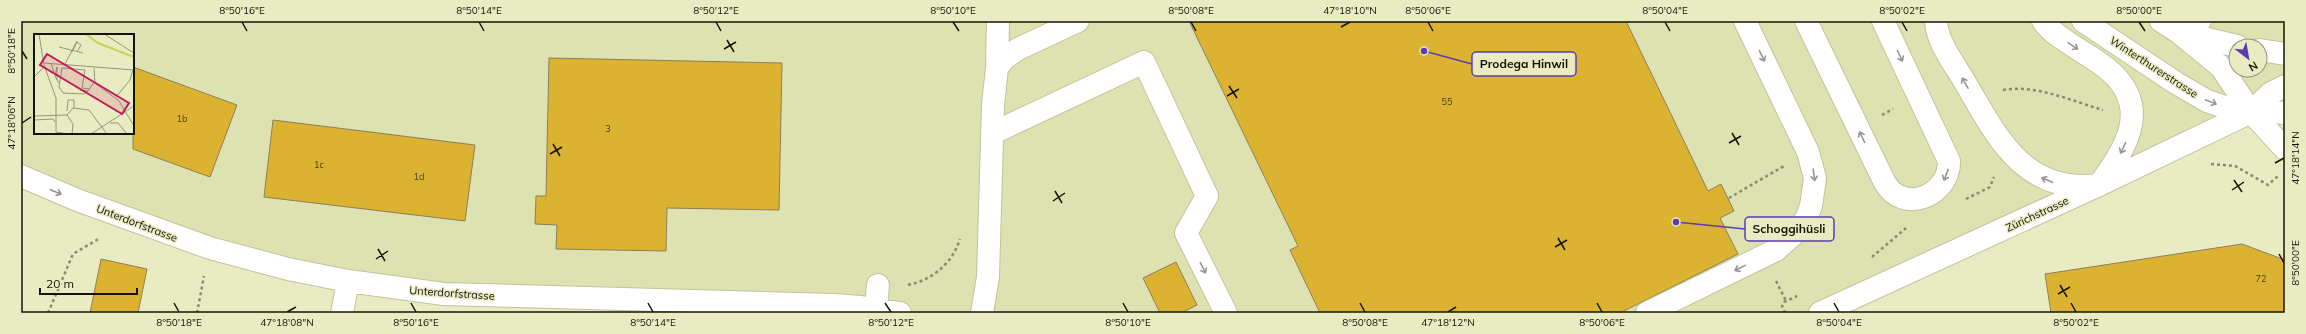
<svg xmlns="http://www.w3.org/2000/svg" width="2306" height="334" viewBox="0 0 2306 334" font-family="Mulish,sans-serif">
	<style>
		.built { fill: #dee2b1; fill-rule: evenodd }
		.building { fill: #dbb330; stroke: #8c7f5a }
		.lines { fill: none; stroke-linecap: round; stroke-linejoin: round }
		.minor-casing { stroke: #c0c39b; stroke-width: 24 }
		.major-casing { stroke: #c0c39b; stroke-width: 24 }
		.path { stroke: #8a8b6e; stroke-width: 2.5; stroke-dasharray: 3 3; stroke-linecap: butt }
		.minor { stroke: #fff; stroke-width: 22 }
		.major { stroke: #fff; stroke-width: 22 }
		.oneway { stroke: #95958f }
		.ticks { fill: none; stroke: #141406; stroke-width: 1.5 }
		.labels { text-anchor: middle; stroke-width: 3; stroke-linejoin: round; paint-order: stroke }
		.number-label { font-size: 9px; fill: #463c10 }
		.street-label { font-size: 11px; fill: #141406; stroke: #e9ecc2 }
		.inset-river { fill: none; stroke: #cdd155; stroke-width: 2 }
		.inset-road { fill: none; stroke: #949677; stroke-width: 1 }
		.view { fill: #c2185b; fill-opacity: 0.15; stroke: #c2185b; stroke-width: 2 }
		.inset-edge { fill: none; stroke: #141406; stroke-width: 2 }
		.leader { fill: none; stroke: #5e3bb3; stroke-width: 1.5 }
		.callout-dot { fill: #5e3bb3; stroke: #e9ecc2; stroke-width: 1.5 }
		.callout { fill: #e9ecc2; stroke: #5e3bb3; stroke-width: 1.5 }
		.callout-label { font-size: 12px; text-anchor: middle; font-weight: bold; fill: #141406 }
		.neatline { fill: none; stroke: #141406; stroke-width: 1.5 }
		.ticks-label { font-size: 10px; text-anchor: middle; fill: #141406 }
	</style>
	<rect width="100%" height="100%" fill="#e9ecc2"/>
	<path class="built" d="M21 21H2285V86L1820 313H900L348 281 21 176ZM35 35H133V133H35ZM2236 46H2260V70H2236Z"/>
	<path class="building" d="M1189 21H1626L1708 191 1721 184 1734 211 1720 218 1738 254 1620 313H1320L1290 250 1298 246Z
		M549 58 782 63 779 210 667 208 666 251 556 249 557 225 535 224 536 196H546Z
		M133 67 237 105 210 177 133 149Z
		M273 120 475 145 465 221 264 197Z
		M2242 244 2285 260V313H2051L2045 274Z
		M101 259 147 269 138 313H90Z
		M1176 262 1197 305 1181 313H1160L1143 278Z"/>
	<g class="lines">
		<g class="minor-casing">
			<path id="minor" d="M1806 21 1885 183C1904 215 1950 195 1949 161L1883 21
				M2177 31 2200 21
				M997 68 998 21
				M993 133 1144 62 1207 196 1186 233 1226 313
				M21 176 77 200 210 248 288 269 348 281 444 294 834 305 861 307 900 313
				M876 308 878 285
				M342 313 348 281
				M982 313 988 277 993 105 997 68 1005 58 1018 49 1078 21
				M1647 313 1776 250 1796 232 1806 219 1811 206 1815 178 1808 152 1745 21
				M1820 313 2099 185 2251 112"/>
		</g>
		<g class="major-casing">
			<path id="major" d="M1936 21C1937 42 1953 62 1963 79 1996 135 2023 195 2099 185 2124 150 2151 111 2113 74 2104 65 2092 58 2081 51 2068 42 2052 34 2043 21
				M2083 21 2176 83 2207 101 2231 109 2285 113
				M2161 21 2177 31 2221 67 2251 112 2285 149
				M2186 34 2237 46
				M2260 50 2285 54
				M2251 112 2271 93 2285 86"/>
		</g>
		<path class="path" d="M2003 90C2035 84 2072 101 2103 110
			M1882 115 1893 109
			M2211 164 2235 166 2268 185 2278 176
			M1729 198 1784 166
			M1966 199 1990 187 1994 177
			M1872 257 1906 228
			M1776 281 1786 301
			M908 285C932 280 952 264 960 239
			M48 313 73 254 100 238
			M197 313 204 276
			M1785 313 1782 306 1784 302 1797 296"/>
		<use href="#minor" class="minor"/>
		<use href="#major" class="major"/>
	</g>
	<defs><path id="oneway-shaft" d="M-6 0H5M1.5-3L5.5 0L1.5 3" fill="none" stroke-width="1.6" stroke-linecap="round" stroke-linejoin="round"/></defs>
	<g class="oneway">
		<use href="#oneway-shaft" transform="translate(2073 46) rotate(34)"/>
		<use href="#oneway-shaft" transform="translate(1762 56) rotate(64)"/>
		<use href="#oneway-shaft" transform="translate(1900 56) rotate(64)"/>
		<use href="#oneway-shaft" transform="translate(1965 83) rotate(-120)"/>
		<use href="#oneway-shaft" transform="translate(2211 102) rotate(22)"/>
		<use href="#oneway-shaft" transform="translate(1862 137) rotate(-116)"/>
		<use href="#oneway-shaft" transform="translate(2123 148) rotate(116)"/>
		<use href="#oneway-shaft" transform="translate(1814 175) rotate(82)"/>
		<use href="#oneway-shaft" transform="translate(1946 175) rotate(111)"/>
		<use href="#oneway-shaft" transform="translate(2047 180) rotate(-157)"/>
		<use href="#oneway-shaft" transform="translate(56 192) rotate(23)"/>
		<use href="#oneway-shaft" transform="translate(1203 268) rotate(63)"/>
		<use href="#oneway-shaft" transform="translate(1740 268) rotate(154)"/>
	</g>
	<path class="ticks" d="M242 22 247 31M479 22 484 31M716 22 721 31M953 22 959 31M1191 22 1196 31M1428 22 1433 31M1665 22 1670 31M1902 22 1907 31M2139 22 2145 31M1341 27 1350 22M727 40 734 52M724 49 736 42M22 51 27 59M1229 86 1237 98M1227 96 1239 89M22 123 31 117M1732 133 1739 145M1729 143 1741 136M553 144 560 156M550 154 562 147M2275 163 2284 158M2234 180 2242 192M2232 190 2244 182M1055 191 1062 203M1053 201 1065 193M1558 238 1565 250M1555 247 1567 240M378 249 385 261M2279 254 2284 263M376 259 388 251M2060 285 2067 297M2058 294 2070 287M174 303 179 312M411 303 416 312M648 303 653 312M885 303 891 312M1123 303 1128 312M1360 303 1365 312M1597 303 1602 312M1834 303 1839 312M2071 303 2076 312M287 312 296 307M1448 312 1456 307"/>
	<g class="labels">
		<g class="number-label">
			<text x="1447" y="105">55</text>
			<text x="182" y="122">1b</text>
			<text x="608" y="132">3</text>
			<text x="319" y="168">1c</text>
			<text x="419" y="180">1d</text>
			<text x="2261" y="282">72</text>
		</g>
		<g class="street-label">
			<text transform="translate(2154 67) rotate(33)" y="4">Winterthurerstrasse</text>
			<text transform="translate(2037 214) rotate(-25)" y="4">Zürichstrasse</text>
			<text transform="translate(137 223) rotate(21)" y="4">Unterdorfstrasse</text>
			<text transform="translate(452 293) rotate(4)" y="4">Unterdorfstrasse</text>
		</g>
	</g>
	<g transform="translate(34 34)">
		<rect width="100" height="100" fill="#e9ecc2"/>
		<path class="inset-river" d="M52 0 64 9 100 23"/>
		<path class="inset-road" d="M5 0 10 31 22 64V98M70 0 100 19M25 13 49 19M38 18 43 8 47 11 43 18M10 29 100 36M31 30 43 7M60 34 61 49 85 67 100 92M51 36 28 34 25 53 29 59 50 60 54 57M51 36 48 54 55 55M16 38H20L17 29M0 43 10 33M23 46V33L21 42 22 44 25 49M46 56 54 57 60 48M82 63 96 46 99 36M33 77 34 66H40V74M33 81 39 74 55 76 73 100M0 82 33 81 39 90 38 100M0 86 19 85 21 88M76 89H84L93 100M22 98 34 100M57 100 100 72"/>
		<path class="view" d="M13 20 95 69 88 80 6 31Z"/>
		<rect width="100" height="100" class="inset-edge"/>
	</g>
	<path class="leader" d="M1424 51L1472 64M1676 222L1745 229"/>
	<g class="callout-dot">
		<circle cx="1424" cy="51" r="4"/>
		<circle cx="1676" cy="222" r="4"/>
	</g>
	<g class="callout">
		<rect x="1472" y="52" width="104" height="24" rx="4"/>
		<rect x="1745" y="217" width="89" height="24" rx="4"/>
	</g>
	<g class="callout-label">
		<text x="1524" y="68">Prodega Hinwil</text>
		<text x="1789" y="233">Schoggihüsli</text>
	</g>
	<rect width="2306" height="334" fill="none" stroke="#e9ecc2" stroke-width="44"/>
	<g transform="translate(2248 58) rotate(149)"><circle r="19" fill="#e9ecc2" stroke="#949677"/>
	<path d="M0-3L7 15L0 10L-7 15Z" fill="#5e3bb3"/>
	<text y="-6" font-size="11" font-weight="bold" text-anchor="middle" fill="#141406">N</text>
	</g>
	<path d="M40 288v6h97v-6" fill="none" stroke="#141406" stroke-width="2"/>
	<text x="46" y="288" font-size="12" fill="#141406" stroke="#e9ecc2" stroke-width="3" paint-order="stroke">20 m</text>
	<rect x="22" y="22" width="2262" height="290" class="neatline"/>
	<g class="ticks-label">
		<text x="242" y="14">8°50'16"E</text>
		<text x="479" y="14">8°50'14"E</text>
		<text x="716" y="14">8°50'12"E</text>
		<text x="953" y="14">8°50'10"E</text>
		<text x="1191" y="14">8°50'08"E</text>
		<text x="1350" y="14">47°18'10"N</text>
		<text x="1428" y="14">8°50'06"E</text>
		<text x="1665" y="14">8°50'04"E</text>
		<text x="1902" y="14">8°50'02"E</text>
		<text x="2139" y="14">8°50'00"E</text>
		<text transform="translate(11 51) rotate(-90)" y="4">8°50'18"E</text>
		<text transform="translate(11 123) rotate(-90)" y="4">47°18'06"N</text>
		<text transform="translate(2295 158) rotate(-90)" y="4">47°18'14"N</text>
		<text transform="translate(2295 263) rotate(-90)" y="4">8°50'00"E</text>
		<text x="179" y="326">8°50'18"E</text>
		<text x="287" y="326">47°18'08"N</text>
		<text x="416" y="326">8°50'16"E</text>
		<text x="653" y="326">8°50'14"E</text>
		<text x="891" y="326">8°50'12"E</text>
		<text x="1128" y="326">8°50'10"E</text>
		<text x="1365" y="326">8°50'08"E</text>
		<text x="1448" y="326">47°18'12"N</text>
		<text x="1602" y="326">8°50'06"E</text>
		<text x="1839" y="326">8°50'04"E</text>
		<text x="2076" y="326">8°50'02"E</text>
	</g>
</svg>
